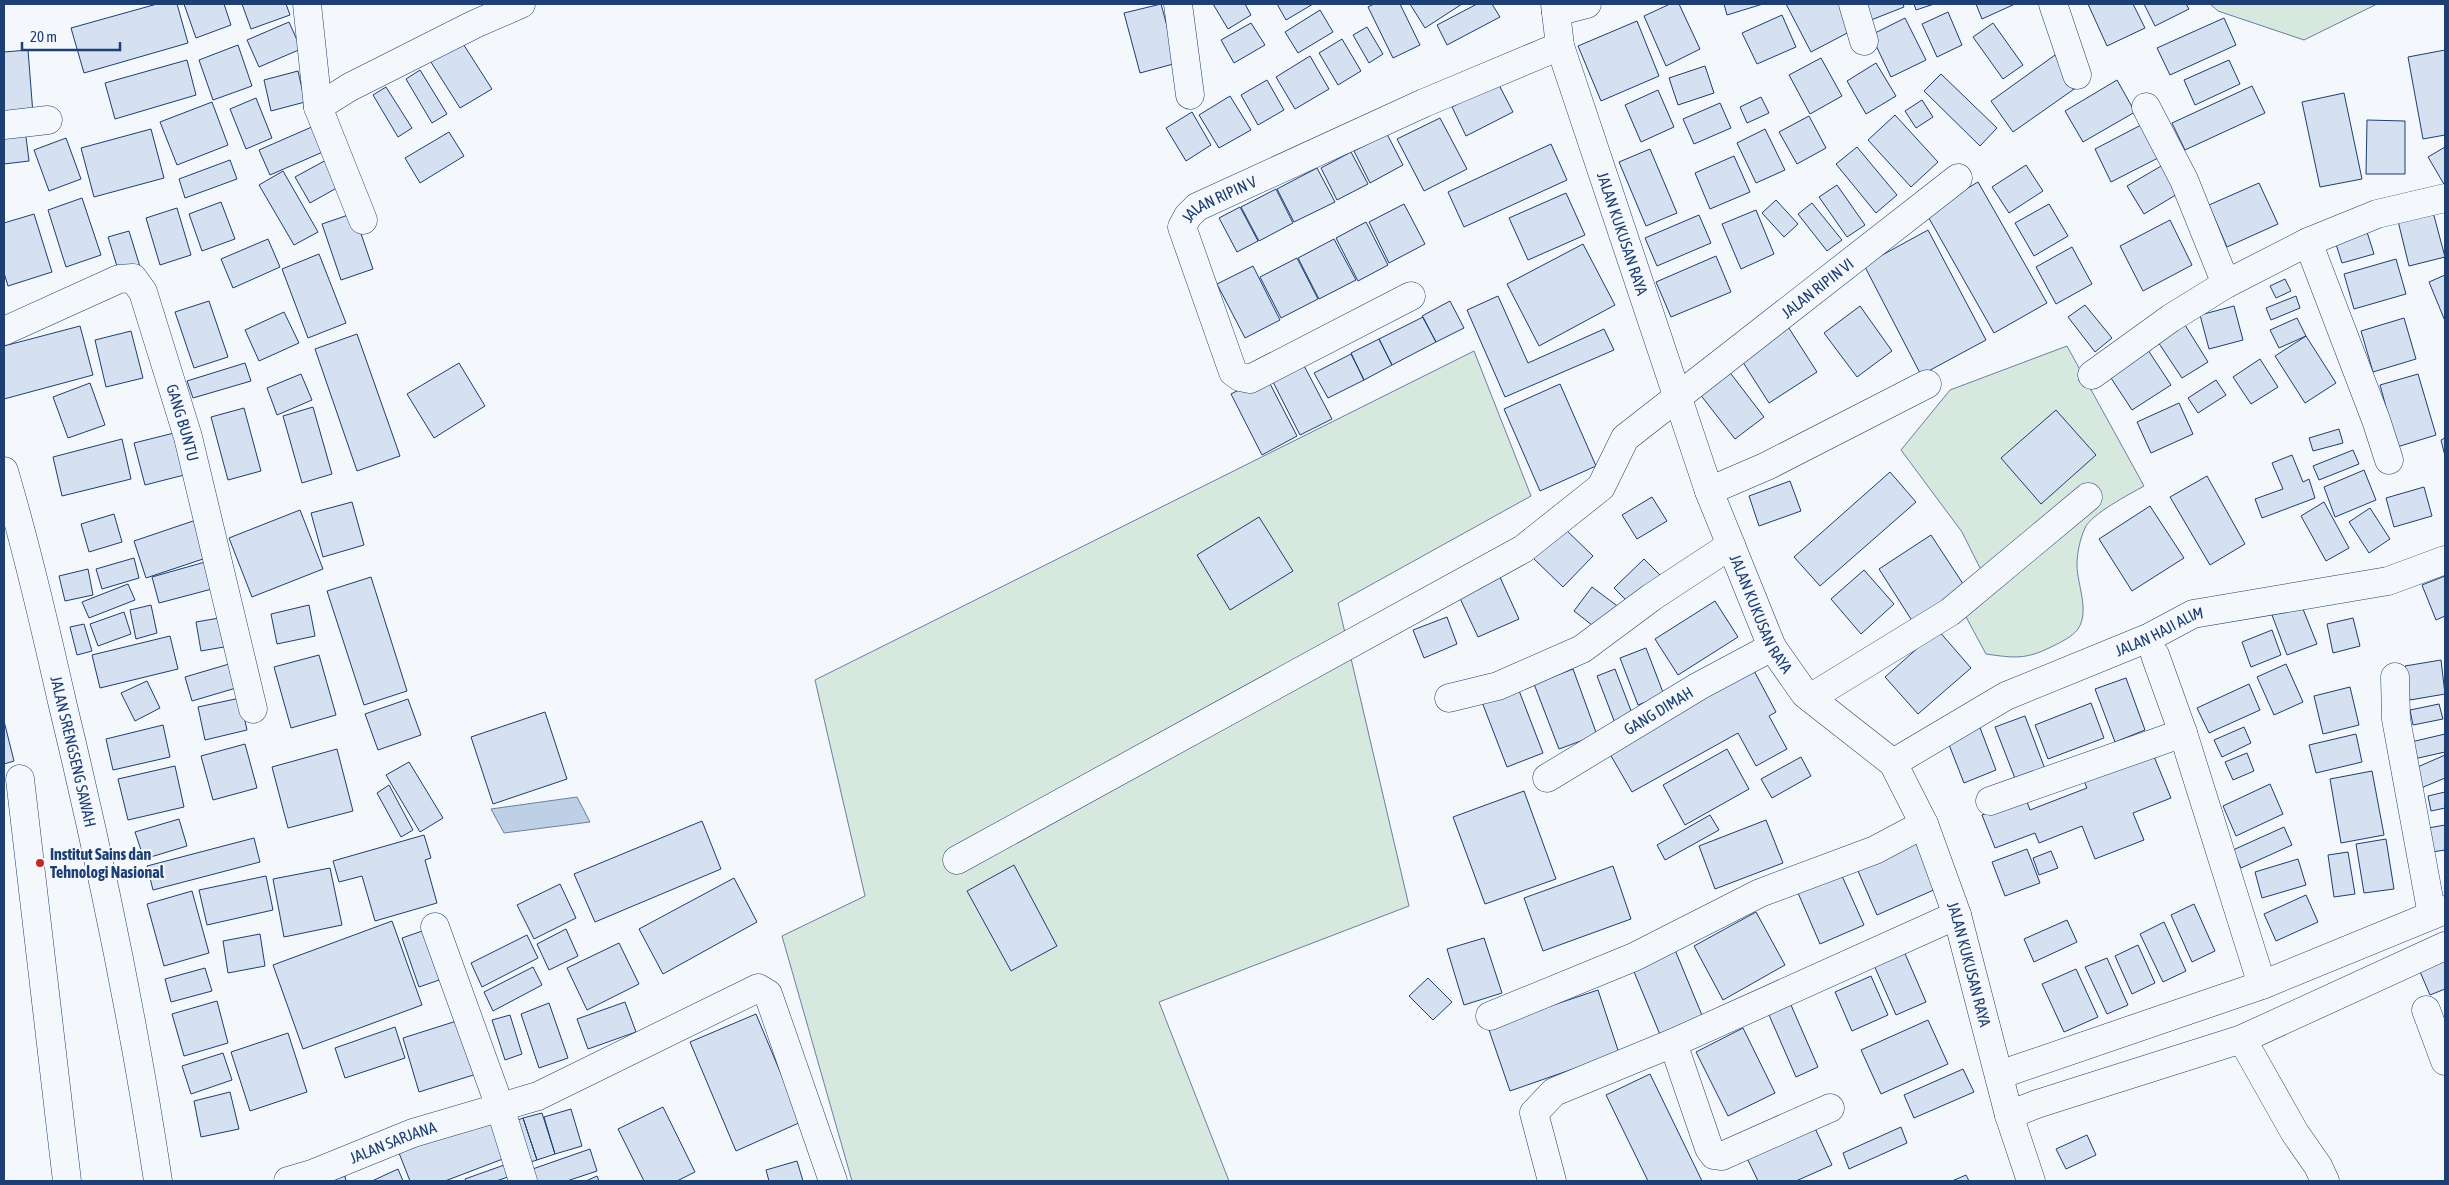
<svg xmlns="http://www.w3.org/2000/svg" width="2449" height="1185" viewBox="0 0 2449 1185" font-family="'Asap Condensed',sans-serif">
	<style>
		.green { fill: #d7e8df; stroke: #687fa3 }
		.water { fill: #bed0e5; stroke: #687fa3 }
		.building { fill: #d5e0f0; stroke: #1d3f73 }
		.lines { fill: none; stroke-linecap: round; stroke-linejoin: round }
		.minor-casing { stroke: #1d3f73; stroke-width: 29 }
		.minor { stroke: #f4f7fb; stroke-width: 28 }
		.poi-dot { fill: #c62828; stroke: #f4f7fb; stroke-width: 2 }
		.labels { text-anchor: middle; stroke-width: 4; stroke-linejoin: round; paint-order: stroke }
		.street-label { font-size: 16px; fill: #1d3f73; stroke: #f4f7fb }
		.poi-label { font-size: 16px; font-weight: bold; fill: #1d3f73; stroke: #f4f7fb; text-anchor: start }
	</style>
	<rect width="100%" height="100%" fill="#f4f7fb"/>
	<path class="green" d="M2210 4H2377L2304 40 2218 11Z
		M2067 346 2144 486C2130 494 2091 514 2085 528 2080 539 2077 553 2077 565 2077 584 2090 611 2078 629 2072 637 2061 642 2053 646 2026 660 2014 658 1986 654L1966 617 1990 588 1962 532 1901 450 1950 390Z
		M1474 351 1531 496 1338 603 1409 906 1159 1002 1229 1181H852L782 936 865 896 815 680Z"/>
	<path class="water" d="M577 797 590 822 504 833 491 809Z"/>
	<path class="building" d="M157 4H177L188 43 84 73 71 28Z
		M184 4H224L231 25 196 38Z
		M242 4H286L290 15 251 29Z
		M1161 4 1177 63 1140 73 1124 13Z
		M1213 4H1245L1251 15 1228 29Z
		M1277 4H1313L1286 20Z
		M1374 4H1400L1420 45 1393 58 1368 7Z
		M1410 4H1462L1425 28Z
		M1477 4H1492L1500 17 1447 45 1437 25Z
		M1670 4H1679L1700 49 1666 66 1644 16Z
		M1724 4H1763L1727 15Z
		M1786 4H1840L1853 30 1811 52Z
		M1859 4H1903L1904 7 1866 22Z
		M1914 4H1934L1916 10Z
		M1976 4H2015L1982 19Z
		M2088 4H2133L2145 28 2107 46Z
		M2144 4H2186L2189 9 2155 26Z
		M1320 10 1333 32 1298 53 1285 32Z
		M1948 12 1962 45 1937 57 1922 24Z
		M1782 15 1796 47 1757 64 1742 33Z
		M1905 18 1926 60 1891 77 1871 35Z
		M2224 18 2236 45 2170 75 2157 48Z
		M1637 21 1659 76 1601 101 1578 46Z
		M289 22 301 49 259 67 247 40Z
		M1251 23 1265 45 1234 63 1221 40Z
		M1993 23 2023 65 2003 79 1973 37Z
		M1367 27 1383 54 1369 63 1353 35Z
		M460 39 492 89 460 108 429 59Z
		M1342 39 1361 71 1338 85 1319 53Z
		M238 45 252 86 213 100 199 60Z
		M28 50 33 114 4 117V52Z
		M2445 50V135L2423 139 2408 57Z
		M2055 55 2077 87 2013 132 1991 101Z
		M1310 56 1329 89 1295 109 1276 77Z
		M1821 58 1842 96 1810 114 1789 75Z
		M187 60 196 95 115 119 105 83Z
		M2229 60 2240 84 2195 105 2184 80Z
		M1876 63 1896 96 1866 114 1847 81Z
		M1705 66 1714 93 1678 105 1669 78Z
		M420 70 447 114 432 123 406 79Z
		M298 71 305 102 271 111 264 80Z
		M1941 74 1997 128 1980 146 1924 91Z
		M1267 80 1284 110 1258 125 1241 95Z
		M2117 80 2135 112 2083 142 2065 111Z
		M1498 83 1513 112 1466 136 1452 107Z
		M2252 86 2265 113 2185 150 2172 123Z
		M386 87 412 128 398 137 373 95Z
		M1658 90 1674 127 1641 142 1625 105Z
		M2344 93 2362 179 2320 187 2302 102Z
		M1230 96 1251 130 1219 148 1199 115Z
		M1761 97 1769 113 1747 123 1740 107Z
		M256 98 272 138 246 149 230 109Z
		M1922 100 1933 117 1916 128 1905 111Z
		M212 102 228 145 177 165 160 122Z
		M1720 103 1731 128 1694 144 1683 119Z
		M1192 112 1211 145 1186 161 1166 128Z
		M1895 115 1938 162 1911 187 1868 140Z
		M1809 116 1826 148 1797 164 1779 132Z
		M1440 118 1467 169 1424 191 1397 139Z
		M2367 120 2405 121V174H2366Z
		M2141 125 2158 158 2111 182 2095 149Z
		M314 126 325 151 270 175 259 150Z
		M25 129 29 161 4 164V132Z
		M151 129 164 178 94 197 81 148Z
		M1765 129 1785 170 1756 183 1737 143Z
		M449 132 464 156 420 183 405 158Z
		M1387 134 1403 165 1370 183 1354 151Z
		M66 138 81 179 49 191 34 150Z
		M1551 144 1567 180 1464 227 1448 192Z
		M1857 147 1897 195 1876 213 1836 164Z
		M2445 147V186L2428 157Z
		M1650 149 1677 213 1646 226 1619 162Z
		M1351 152 1368 184 1337 200 1321 168Z
		M1734 156 1750 192 1710 209 1695 173Z
		M328 159 342 185 310 203 295 177Z
		M230 160 237 179 185 198 179 179Z
		M2168 162 2184 190 2144 214 2127 186Z
		M2026 165 2043 191 2009 213 1992 187Z
		M1317 168 1335 202 1294 222 1277 189Z
		M283 171 318 232 294 245 259 185Z
		M1978 182 2047 303 1994 333 1926 213Z
		M2259 183 2278 224 2227 247 2209 205Z
		M1837 185 1865 225 1847 237 1819 197Z
		M1276 189 1293 223 1259 241 1241 207Z
		M1566 193 1585 235 1528 260 1509 218Z
		M82 198 101 255 66 267 48 210Z
		M1776 200 1798 224 1784 237 1762 213Z
		M221 202 235 239 202 251 189 214Z
		M1812 203 1842 240 1827 251 1798 214Z
		M1404 204 1425 244 1389 263 1369 222Z
		M2049 204 2068 236 2034 256 2015 223Z
		M1240 207 1258 241 1237 252 1219 218Z
		M177 208 191 255 160 265 146 218Z
		M1756 210 1774 254 1741 269 1722 224Z
		M2433 212 2445 257 2409 266 2398 221Z
		M354 213 373 269 341 280 322 224Z
		M34 214 52 272 8 286 4 273V223Z
		M1699 215 1711 243 1657 266 1645 238Z
		M2170 220 2192 265 2143 291 2120 246Z
		M1366 222 1388 265 1358 281 1336 238Z
		M1928 230 1986 340 1921 375 1864 265Z
		M129 231 141 270 120 276 108 237Z
		M2367 232 2374 254 2342 263 2335 241Z
		M268 239 280 267 233 288 221 259Z
		M1334 239 1356 280 1319 299 1298 258Z
		M1583 244 1615 305 1539 346 1507 284Z
		M2072 247 2092 284 2056 304 2036 267Z
		M319 254 346 323 308 338 282 269Z
		M1716 256 1731 292 1671 317 1656 282Z
		M1297 258 1318 299 1281 318 1260 277Z
		M2396 259 2406 294 2354 309 2344 274Z
		M1253 266 1280 320 1245 338 1217 284Z
		M2445 275V321L2429 282Z
		M2285 279 2291 291 2276 298 2270 286Z
		M1498 296 1528 363 1604 329 1614 350 1505 397 1467 310Z
		M2296 296 2300 308 2271 320 2266 308Z
		M209 301 228 357 194 368 175 312Z
		M1450 301 1464 328 1436 342 1422 316Z
		M2085 305 2112 338 2095 352 2068 317Z
		M1860 306 1892 351 1857 377 1824 333Z
		M2234 306 2243 340 2209 349 2200 315Z
		M284 312 299 343 259 361 245 330Z
		M1423 317 1436 342 1392 365 1379 339Z
		M2297 318 2306 336 2279 348 2270 330Z
		M2404 318 2416 359 2373 372 2361 331Z
		M1785 322 1817 372 1769 403 1737 353Z
		M2185 325 2208 362 2182 378 2158 342Z
		M80 326 93 375 4 399V346Z
		M131 331 143 378 106 387 95 340Z
		M357 334 400 456 357 471 315 349Z
		M2306 336 2336 383 2305 403 2275 356Z
		M1379 339 1392 365 1364 380 1351 353Z
		M2148 350 2171 385 2132 410 2109 375Z
		M1351 354 1364 380 1328 398 1314 373Z
		M1300 358 1332 419 1300 435 1269 374Z
		M2260 359 2278 387 2251 404 2233 377Z
		M245 363 251 381 193 398 187 381Z
		M459 363 485 406 434 438 407 394Z
		M1728 370 1764 417 1735 439 1699 393Z
		M301 374 312 400 277 415 267 388Z
		M2418 374 2436 435 2397 447 2380 385Z
		M1266 376 1297 436 1262 455 1231 394Z
		M2216 380 2226 395 2198 413 2188 398Z
		M90 383 105 425 68 438 53 397Z
		M1560 384 1596 466 1540 491 1504 409Z
		M2179 403 2193 434 2151 453 2137 422Z
		M313 407 332 474 302 483 283 416Z
		M244 408 261 471 228 480 211 417Z
		M2056 410 2096 455 2041 504 2001 458Z
		M2339 429 2343 443 2313 451 2309 438Z
		M182 431 192 473 145 485 134 443Z
		M2445 438V456L2441 440Z
		M122 439 131 479 62 496 53 457Z
		M2353 450 2359 464 2319 480 2313 466Z
		M2292 455 2303 482 2309 479 2315 498 2262 518 2255 499 2283 489 2272 463Z
		M2364 470 2376 500 2335 517 2324 487Z
		M1890 472 1916 502 1820 586 1794 557Z
		M2207 476 2245 544 2210 565 2170 497Z
		M1790 481 1801 511 1759 526 1749 496Z
		M2424 487 2432 516 2394 527 2386 498Z
		M1652 497 1667 521 1637 539 1622 515Z
		M352 502 364 545 323 557 311 513Z
		M2324 502 2349 548 2326 561 2301 516Z
		M2150 506 2184 558 2132 591 2099 539Z
		M2370 508 2390 539 2369 553 2349 522Z
		M300 510 323 569 252 597 229 538Z
		M114 514 122 542 89 552 81 524Z
		M1259 517 1293 571 1230 610 1197 555Z
		M196 520 209 557 146 578 134 541Z
		M1562 526 1593 556 1563 587 1532 557Z
		M1931 535 1969 593 1916 627 1879 569Z
		M134 558 139 578 102 589 96 569Z
		M1644 559 1663 578 1633 607 1614 588Z
		M205 562 212 589 159 603 152 577Z
		M88 569 93 595 65 601 59 576Z
		M1864 570 1894 604 1861 634 1831 599Z
		M1499 575 1519 619 1478 637 1458 594Z
		M2445 576V616L2436 620 2422 585Z
		M371 577 407 691 364 705 327 591Z
		M128 584 135 600 89 618 82 602Z
		M1592 587 1620 608 1601 632 1574 611Z
		M1715 601 1738 637 1678 675 1655 639Z
		M2301 604 2317 644 2287 655 2272 615Z
		M151 605 157 633 136 639 130 610Z
		M309 605 315 636 277 644 271 614Z
		M124 612 131 634 98 646 90 624Z
		M1447 617 1457 644 1424 658 1413 630Z
		M219 618 224 647 201 651 196 622Z
		M2353 618 2360 646 2333 653 2327 624Z
		M84 624 92 651 77 655 70 627Z
		M1938 630 1971 668 1918 714 1885 677Z
		M2272 630 2281 655 2251 667 2242 642Z
		M170 636 178 669 100 688 92 655Z
		M1646 648 1664 695 1638 705 1620 658Z
		M319 655 336 715 291 728 274 667Z
		M2441 660 2445 694 2410 700 2405 666Z
		M229 664 236 688 192 701 185 677Z
		M2286 664 2303 702 2274 715 2257 677Z
		M1752 667 1776 712 1769 716 1787 749 1756 766 1738 733 1632 792 1607 749Z
		M1573 669 1597 735 1559 749 1534 684Z
		M1615 669 1633 716 1615 723 1597 676Z
		M2126 678 2145 730 2115 742 2095 689Z
		M147 681 160 708 135 721 121 693Z
		M2249 684 2260 710 2209 733 2197 708Z
		M2350 687 2359 725 2323 734 2314 696Z
		M1518 688 1543 753 1507 767 1482 702Z
		M240 698 247 730 205 740 198 707Z
		M408 699 421 735 378 750 365 714Z
		M2091 703 2104 738 2048 759 2035 725Z
		M2439 704 2443 719 2413 725 2410 710Z
		M545 712 567 779 493 804 471 737Z
		M2025 716 2045 769 2016 781 1995 727Z
		M4 721 14 761 4 764Z
		M163 725 170 757 113 770 106 739Z
		M1979 725 1996 770 1964 783 1946 737Z
		M2244 727 2251 743 2222 757 2214 740Z
		M2356 734 2362 762 2316 773 2309 745Z
		M2445 734V752L2414 759 2411 742Z
		M245 744 257 788 213 800 201 756Z
		M337 749 353 811 288 828 272 767Z
		M1727 749 1749 789 1685 825 1663 785Z
		M2247 753 2254 771 2233 780 2225 762Z
		M2153 754 2171 798 2133 813 2144 840 2095 859 2082 826 2039 843 2035 833 1995 848 1982 815 2026 799 2030 810 2087 788 2084 781Z
		M2445 755V778L2421 788 2413 769Z
		M1801 757 1811 776 1772 798 1761 779Z
		M409 762 443 818 420 832 386 775Z
		M175 766 184 807 128 820 118 779Z
		M2372 771 2384 835 2341 843 2330 779Z
		M2270 784 2283 814 2236 836 2223 806Z
		M389 785 413 830 401 837 377 793Z
		M1524 791 1556 879 1485 904 1453 817Z
		M2445 792V808L2431 811 2428 796Z
		M1710 815 1719 830 1665 860 1657 845Z
		M179 819 187 846 144 859 135 832Z
		M1766 820 1783 863 1715 889 1699 846Z
		M702 821 721 869 595 922 574 874Z
		M2445 825V850L2432 852 2428 828Z
		M2284 827 2292 845 2241 868 2233 850Z
		M424 835 431 858 425 860 437 903 375 921 362 876 339 882 333 861Z
		M254 838 260 862 153 890 147 866Z
		M1914 838 1936 889 1877 915 1855 864Z
		M2386 839 2394 889 2364 893 2356 844Z
		M2027 849 2040 883 2005 896 1992 862Z
		M2051 851 2058 868 2039 875 2033 858Z
		M2348 852 2355 894 2334 897 2328 855Z
		M2298 859 2306 885 2262 898 2255 872Z
		M1014 865 1057 946 1011 971 967 891Z
		M1613 866 1631 919 1543 951 1524 898Z
		M1838 867 1864 925 1820 944 1795 886Z
		M330 868 342 925 284 937 273 879Z
		M266 876 273 910 207 925 199 890Z
		M734 878 757 922 663 974 639 929Z
		M560 884 576 918 534 939 517 905Z
		M192 891 209 953 164 966 147 904Z
		M2306 895 2318 922 2276 941 2264 914Z
		M2194 904 2215 951 2192 962 2171 915Z
		M1756 912 1785 965 1723 1000 1694 946Z
		M2067 920 2077 942 2034 962 2024 939Z
		M392 921 422 1005 303 1049 273 965Z
		M2164 922 2186 971 2163 982 2140 934Z
		M428 929 445 978 419 987 402 938Z
		M566 929 578 956 549 970 537 944Z
		M260 934 265 966 228 973 223 941Z
		M527 935 538 958 482 987 471 963Z
		M1484 938 1502 993 1464 1005 1447 949Z
		M619 943 639 984 587 1010 567 968Z
		M2138 945 2155 983 2132 994 2115 956Z
		M1903 949 1926 1002 1896 1015 1873 963Z
		M1675 950 1704 1020 1661 1037 1632 967Z
		M2445 955V989L2430 995 2418 967Z
		M2107 958 2128 1005 2107 1014 2085 967Z
		M533 967 542 985 493 1011 484 992Z
		M205 968 212 991 171 1002 165 979Z
		M2076 969 2098 1017 2064 1032 2042 984Z
		M1871 976 1888 1015 1852 1031 1835 992Z
		M1428 978 1452 1002 1433 1020 1409 996Z
		M1598 990 1619 1053 1510 1091 1488 1027Z
		M217 1001 228 1043 184 1056 172 1014Z
		M625 1002 636 1032 588 1049 577 1019Z
		M549 1003 568 1058 539 1068 521 1014Z
		M1791 1005 1818 1067 1796 1077 1769 1015Z
		M756 1014 801 1122 736 1151 690 1042Z
		M510 1015 522 1054 505 1060 492 1020Z
		M466 1018 483 1072 419 1092 403 1038Z
		M1928 1020 1948 1064 1881 1094 1861 1050Z
		M395 1027 405 1058 345 1078 335 1048Z
		M1743 1028 1775 1093 1728 1116 1696 1052Z
		M288 1033 307 1092 250 1111 231 1052Z
		M223 1053 232 1080 191 1094 182 1066Z
		M1963 1069 1974 1092 1914 1118 1904 1095Z
		M1650 1074 1702 1181H1648L1606 1095Z
		M230 1092 239 1129 201 1137 194 1101Z
		M663 1107 695 1172 677 1181H644L618 1129Z
		M571 1109 582 1146 555 1154 544 1117Z
		M542 1113 555 1154 537 1160 523 1118Z
		M493 1116 508 1157 445 1181H410L399 1153Z
		M523 1118 537 1160 521 1165 508 1124Z
		M1814 1126 1832 1165 1796 1181H1758L1746 1156Z
		M1901 1127 1907 1143 1849 1169 1843 1153Z
		M2087 1135 2096 1155 2066 1169 2056 1149Z
		M590 1149 597 1171 567 1181H527L524 1172Z
		M797 1161 803 1181H769L766 1170Z
		M507 1164 511 1176 496 1181H466L465 1179Z
		M398 1169 403 1181H372Z
		M1966 1175 1969 1181H1952Z
		M345 1176 346 1181H331Z
		M597 1176 599 1181H586Z"/>
	<g class="lines">
		<g class="minor-casing">
			<g id="minor">
				<path d="M307 4 318 107 363 220"/>
				<path d="M1178 4 1190 95"/>
				<path id="s1" d="M1555 4 1560 46 1709 491 1772 647 1805 694 1893 763 1924 824 1957 915 2009 1115 2031 1181"/>
				<path d="M1853 4 1864 41"/>
				<path d="M2053 4 2077 75"/>
				<path d="M1556 12 1587 4"/>
				<path d="M318 107 350 87 475 24 521 4"/>
				<path d="M2146 107 2184 180 2226 284"/>
				<path d="M4 125 48 120"/>
				<path d="M2308 242 2376 420 2389 460"/>
				<path id="s2" d="M1411 296 1250 379 1240 377 1233 372 1182 227 1188 216 1197 207 1424 103 1560 46"/>
				<path id="s3" d="M4 331 119 279 133 278 143 292 188 437 253 709"/>
				<path d="M2092 375 2171 318 2226 284 2308 242 2377 214 2445 198"/>
				<path id="s4" d="M4 471C27 549 45 627 63 706 101 863 134 1021 158 1181"/>
				<path d="M1709 491 1767 466 1927 384"/>
				<path d="M2155 655 2183 733 2262 985"/>
				<path d="M2395 677 2396 719 2432 915"/>
				<path d="M1449 698 1498 686 1582 649 1652 597 1731 545"/>
				<path d="M1810 698 1950 612 2088 497"/>
				<path id="s5" d="M1893 763 2006 696 2148 638 2193 614 2388 581 2445 560"/>
				<path id="s6" d="M1547 778 1699 686 1772 647"/>
				<path d="M20 779 67 1181"/>
				<path d="M1990 801 2183 733"/>
				<path id="s7" d="M957 860 1523 549 1601 487 1625 438 1958 178"/>
				<path d="M435 927 500 1107 523 1181"/>
				<path d="M2426 1010 2445 1061"/>
				<path d="M1490 1016 1634 957 1760 893 1875 850 1924 824"/>
				<path d="M2242 1039 2295 1133 2318 1166 2325 1181"/>
				<path d="M1673 1043 1709 1148 1714 1155 1722 1156 1830 1108"/>
				<path d="M1999 1075 2262 985 2445 910"/>
				<path d="M2009 1115 2037 1104 2242 1039 2445 946"/>
				<path id="s8" d="M288 1181 312 1174 413 1133 538 1096 758 988 768 994 833 1181"/>
				<path d="M1552 1181 1534 1113 1554 1092 1673 1043 1957 915"/>
			</g>
		</g>
		<use href="#minor" class="minor"/>
	</g>
	<circle class="poi-dot" cx="40" cy="863" r="5"/>
	<g class="labels">
		<g class="street-label">
			<text dy="6" stroke="none"><textPath href="#s2" startOffset="402">JALAN RIPIN V</textPath></text>
			<text dy="6" stroke="none"><textPath href="#s1" startOffset="240">JALAN KUKUSAN RAYA</textPath></text>
			<text dy="6" stroke="none"><textPath href="#s7" startOffset="1044">JALAN RIPIN VI</textPath></text>
			<text dy="6" stroke="none"><textPath href="#s3" startOffset="294">GANG BUNTU</textPath></text>
			<text dy="6" stroke="none"><textPath href="#s1" startOffset="645">JALAN KUKUSAN RAYA</textPath></text>
			<text dy="6" stroke="none"><textPath href="#s5" startOffset="298">JALAN HAJI ALIM</textPath></text>
			<text dy="6" stroke="none"><textPath href="#s6" startOffset="130">GANG DIMAH</textPath></text>
			<text dy="6" stroke="none"><textPath href="#s4" startOffset="289">JALAN SRENGSENG SAWAH</textPath></text>
			<text dy="6" stroke="none"><textPath href="#s1" startOffset="1065">JALAN KUKUSAN RAYA</textPath></text>
			<text dy="6" stroke="none"><textPath href="#s8" startOffset="112">JALAN SARJANA</textPath></text>
		</g>
		<g class="poi-label">
			<text x="50" y="860">Institut Sains dan<tspan x="50" dy="18">Tehnologi Nasional</tspan></text>
		</g>
	</g>
	<rect width="2449" height="1185" fill="none" stroke="#1d3f73" stroke-width="10"/>
	<path d="M22 42v8h98v-8" fill="none" stroke="#1d3f73" stroke-width="2.5"/>
	<text x="30" y="42" font-size="15" fill="#1d3f73" stroke="#f4f7fb" stroke-width="4" paint-order="stroke">20 m</text>
</svg>
